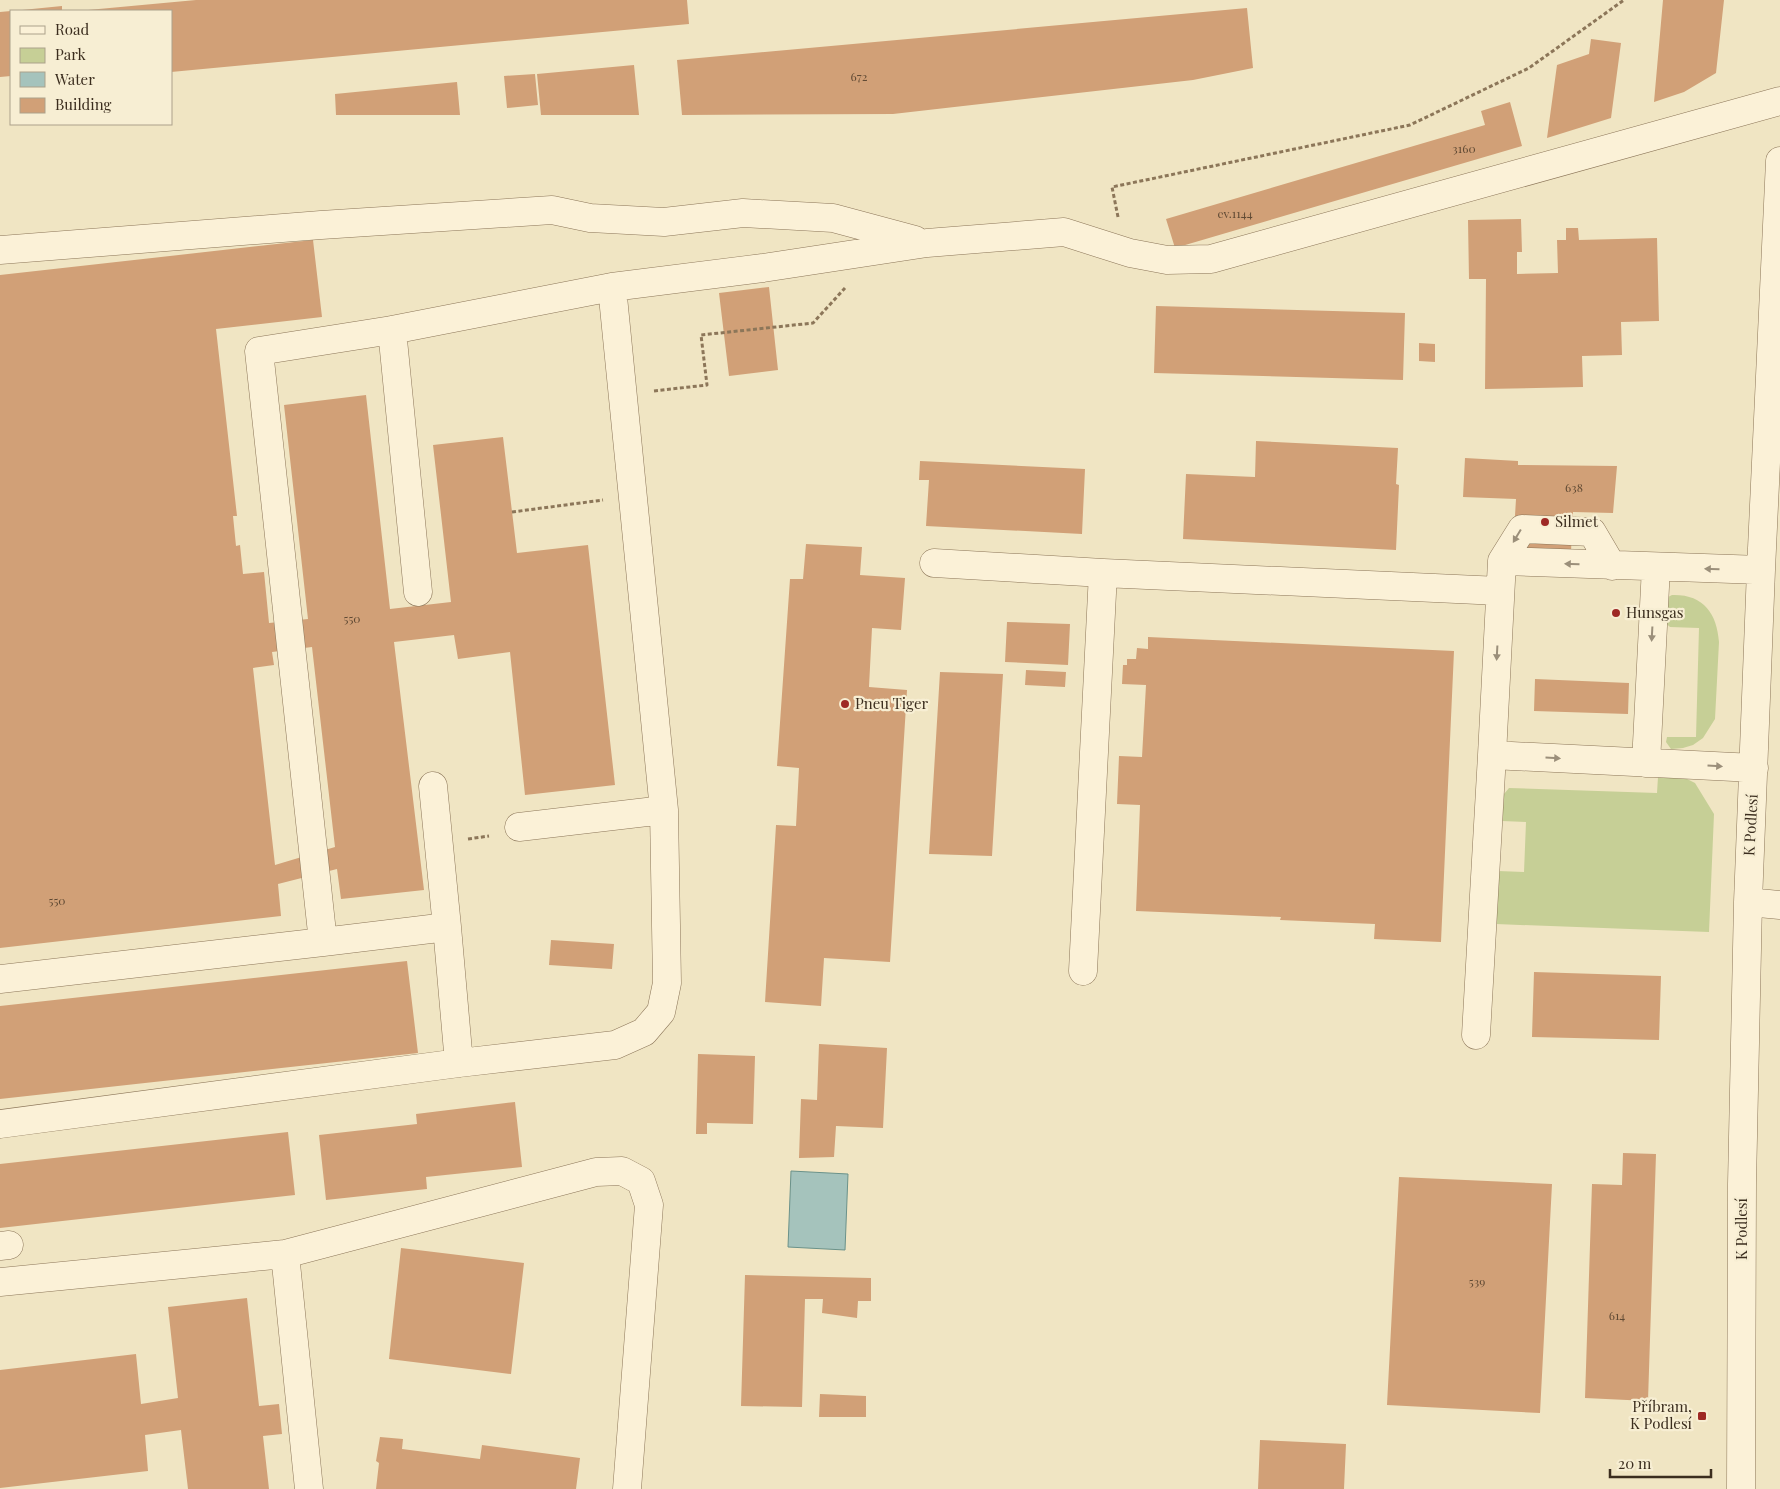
<svg xmlns="http://www.w3.org/2000/svg" width="1780" height="1489" viewBox="0 0 1780 1489" font-family="'Playfair Display',serif">
	<style>
		.green { fill: #c6cf96 }
		.water { fill: #a5c3bc; stroke: #6b928a }
		.building { fill: #d1a077; fill-rule: evenodd }
		.lines { fill: none; stroke-linecap: round; stroke-linejoin: round }
		.minor-casing { stroke: #8c7659; stroke-width: 29 }
		.path { stroke: #8c7659; stroke-width: 3; stroke-dasharray: 4 2.5; stroke-linecap: butt }
		.minor { stroke: #fbf1d7; stroke-width: 28 }
		.oneway { fill: #9b8f7a }
		.poi-dot { fill: #9e2925; stroke: #f7eed3; stroke-width: 2 }
		.labels { text-anchor: middle; stroke-width: 4.5; stroke-linejoin: round; paint-order: stroke }
		.number-label { font-size: 12px; fill: #604a34 }
		.poi-label { font-size: 15px; fill: #3b2d1e; stroke: #f7eed3; text-anchor: start }
		.street-label { font-size: 15px; fill: #3b2d1e; stroke: #f7eed3 }
	</style>
	<rect width="100%" height="100%" fill="#f0e5c3"/>
	<path class="green" d="M1672 595C1703 594 1717 613 1719 642L1715 719 1703 738 1693 745 1683 748 1671 749 1666 742 1667 737H1696L1699 628 1670 627 1659 617 1662 600Z
		M1676 776 1687 779 1695 783 1714 814 1709 932 1496 924 1498 871 1524 872 1526 822 1502 821 1504 794 1509 788 1657 793 1658 777Z"/>
	<path class="water" d="M791 1171 848 1174 845 1250 788 1247Z"/>
	<path class="building" d="M196 0H687L689 24 171 72V11H88V10Z
		M1663 0H1724L1716 73 1684 92 1654 102Z
		M62 6V11H22V10Z
		M1247 8 1253 68 1193 80 893 114 682 115 677 60Z
		M11 11V76L0 77V12Z
		M1591 39 1621 43 1611 118 1547 138 1557 65 1589 54Z
		M634 65 639 115H541L537 74Z
		M535 74 538 105 507 108 504 76Z
		M457 82 460 115H336L335 94Z
		M1510 102 1522 146 1175 248 1166 219 1485 125 1481 111Z
		M1521 219 1522 252H1517V274L1558 273 1557 240H1566V228H1578L1579 240 1657 238 1659 321 1621 322 1622 355 1582 356 1583 387 1485 389 1486 279H1469L1468 220Z
		M313 240 322 317 216 329 237 516H233L236 546 240 545 243 574 264 572 269 623 308 619 284 405 366 395 390 609 451 602 433 445 503 437 517 553 588 545 615 785 525 795 510 652 458 659 454 635 394 642 424 890 341 899 337 869 278 884 281 916 0 948V275ZM312 647 335 847 275 865 253 668 274 665 272 652Z
		M769 287 778 370 729 376 719 293Z
		M1156 306 1405 313 1403 380 1154 373Z
		M1419 343 1435 344V362L1419 361Z
		M1256 441 1398 448 1396 484 1399 485 1396 550 1183 539 1186 474 1255 477Z
		M1465 458 1518 461V465L1617 466 1613 513 1573 512 1571 551 1513 549 1516 499 1463 497Z
		M920 461 1085 469 1082 534 926 526 929 480H919Z
		M806 544 862 547 860 575 905 578 901 630 872 628 869 687 907 690 890 962 824 958 821 1006 765 1002 776 825 796 826 799 768 777 766 790 579H803Z
		M1007 622 1070 624 1068 665 1005 662Z
		M1148 637 1454 651 1441 942 1374 939 1375 924 1280 920 1281 917 1136 911 1140 805 1117 804 1119 756 1142 757 1146 685 1122 684 1123 665H1127V659H1136L1137 648 1148 649Z
		M1026 670 1066 672 1065 687 1025 685Z
		M940 672 1003 674 992 856 929 854Z
		M1535 679 1629 683 1628 714 1534 711Z
		M551 940 614 944 612 969 549 965Z
		M407 961 418 1053 0 1099V1006Z
		M1534 972 1661 976 1659 1040 1532 1037Z
		M819 1044 887 1048 883 1128 836 1126 834 1157 799 1158 801 1099 817 1100Z
		M698 1054 755 1056 753 1124 707 1123V1134H696Z
		M515 1102 522 1167 426 1177 427 1189 326 1200 319 1135 417 1124 416 1114Z
		M288 1132 295 1195 0 1228V1164Z
		M1623 1153 1656 1154 1648 1401 1585 1398 1592 1184 1622 1185Z
		M1399 1177 1552 1184 1540 1413 1387 1405Z
		M401 1248 524 1263 511 1374 389 1359Z
		M745 1275 871 1278V1301H858L857 1318 822 1313 823 1299H805L802 1407 741 1406Z
		M247 1298 259 1406 279 1404 282 1434 263 1436 269 1489H188L181 1430 145 1435 148 1471 0 1488V1370L136 1354 141 1404 178 1398 168 1307Z
		M820 1394 866 1396V1417H819Z
		M380 1437 403 1439 402 1449 480 1459 482 1445 580 1458 576 1489H376L379 1463 376 1461Z
		M1260 1440 1346 1444 1344 1489H1258Z"/>
	<g class="lines">
		<g class="minor-casing">
			<path id="minor" d="M0 250 321 225 552 210 590 218 664 222 743 213 833 218 915 240
				M392 330 418 592
				M1502 561 1522 529 1592 532 1612 566
				M934 563 1103 573 1500 591
				M1646 763 1656 567
				M1754 768 1492 755 1502 561 1761 570
				M433 786 447 927
				M519 827 664 810
				M1748 902 1780 905
				M323 942 447 927 459 1063
				M1083 971 1103 573
				M0 979 323 942 259 351 392 330 612 287 763 268 927 243 1064 232 1130 253 1167 260 1211 259 1780 101
				M1476 1035 1492 755
				M0 1124 459 1063 615 1045 644 1032 661 1012 667 983 664 810 612 287
				M0 1246 9 1245
				M285 1254 596 1172 622 1171 641 1181 649 1205 627 1489
				M0 1282 285 1254 309 1489
				M1741 1489 1742 1184 1748 902 1761 570 1780 161"/>
		</g>
		<path class="path" d="M1118 217 1112 187 1410 125 1529 68 1624 0
			M654 391 707 385 701 335 813 323 845 288
			M512 512 603 500
			M468 839 489 836"/>
		<use href="#minor" class="minor"/>
	</g>
	<defs><path id="oneway-solid" d="M-6-.8H1V-3.2L6.5 0L1 3.2V.8H-6Z" transform="scale(1.25)"/></defs>
	<g class="oneway">
		<use href="#oneway-solid" transform="translate(1517 536) rotate(121)"/>
		<use href="#oneway-solid" transform="translate(1572 564) rotate(-178)"/>
		<use href="#oneway-solid" transform="translate(1712 569) rotate(-178)"/>
		<use href="#oneway-solid" transform="translate(1652 634) rotate(93)"/>
		<use href="#oneway-solid" transform="translate(1497 653) rotate(93)"/>
		<use href="#oneway-solid" transform="translate(1553 758) rotate(3)"/>
		<use href="#oneway-solid" transform="translate(1715 766) rotate(3)"/>
	</g>
	<g class="poi-dot">
		<circle cx="1545" cy="522" r="5"/>
		<circle cx="1616" cy="613" r="5"/>
		<circle cx="845" cy="704" r="5"/>
		<rect x="1697" y="1411" width="10" height="10" rx="2.5"/>
	</g>
	<g class="labels">
		<g class="number-label">
			<text x="859" y="81">672</text>
			<text x="1464" y="153">3160</text>
			<text x="1235" y="218">ev.1144</text>
			<text x="1574" y="492">638</text>
			<text x="352" y="623">550</text>
			<text x="57" y="905">550</text>
			<text x="1477" y="1286">539</text>
			<text x="1617" y="1320">614</text>
		</g>
		<g class="poi-label">
			<text x="1555" y="527">Silmet</text>
			<text x="1626" y="618">Hunsgas</text>
			<text x="855" y="709">Pneu Tiger</text>
			<text x="1692" y="1412" text-anchor="end">Příbram,<tspan x="1692" dy="17">K Podlesí</tspan></text>
		</g>
		<g class="street-label">
			<text transform="translate(1751 825) rotate(-87)" y="5">K Podlesí</text>
			<text transform="translate(1742 1229) rotate(-90)" y="5">K Podlesí</text>
		</g>
	</g>
	<rect x="10" y="10" width="162" height="115" fill="#f7eed3" stroke="#aca18b"/>
	<rect x="20" y="26" width="25" height="8" fill="#fbf1d7" stroke="#aca18b"/>
	<text x="55" y="35" font-size="15" fill="#3b2d1e">Road</text>
	<rect x="20" y="48" width="25" height="15" fill="#c6cf96" stroke="#aca18b"/>
	<text x="55" y="60" font-size="15" fill="#3b2d1e">Park</text>
	<rect x="20" y="72" width="25" height="15" fill="#a5c3bc" stroke="#aca18b"/>
	<text x="55" y="85" font-size="15" fill="#3b2d1e">Water</text>
	<rect x="20" y="98" width="25" height="15" fill="#d1a077" stroke="#aca18b"/>
	<text x="55" y="110" font-size="15" fill="#3b2d1e">Building</text>
	<path d="M1610 1469v8h101v-8" fill="none" stroke="#3b2d1e" stroke-width="2.5"/>
	<text x="1618" y="1469" font-size="15" fill="#3b2d1e" stroke="#f7eed3" stroke-width="4" paint-order="stroke">20 m</text>
</svg>
